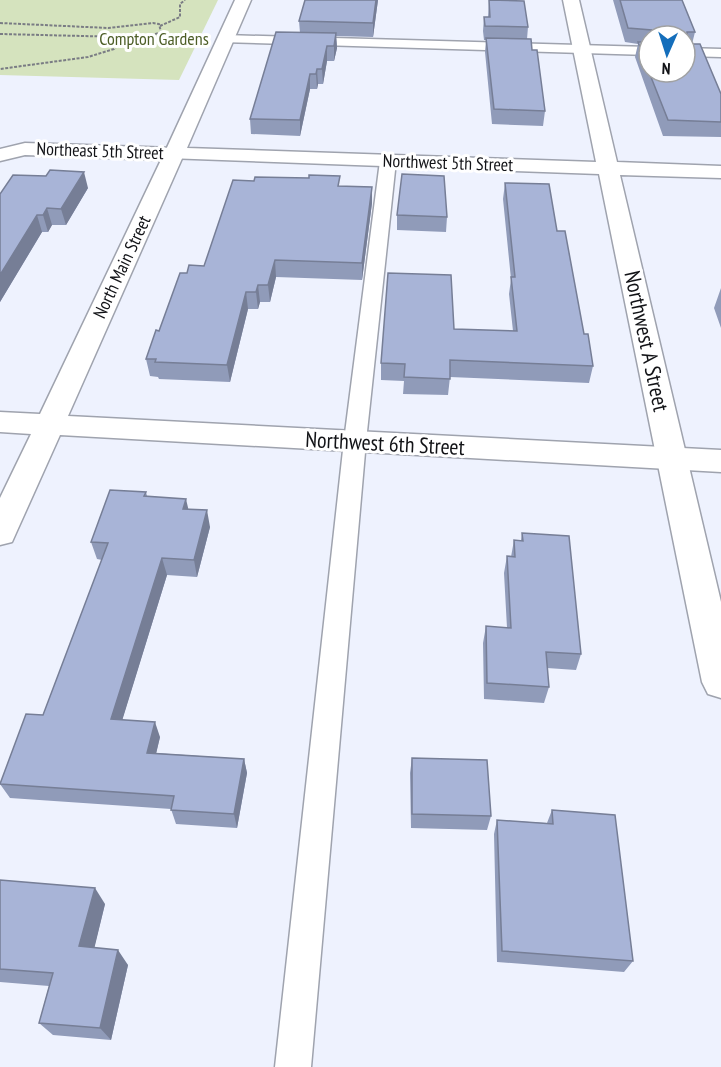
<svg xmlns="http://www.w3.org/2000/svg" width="721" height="1067" viewBox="0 0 721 1067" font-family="'PT Sans Narrow',sans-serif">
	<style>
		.green { fill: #d5e3be }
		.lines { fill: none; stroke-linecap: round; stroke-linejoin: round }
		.lane-casing { stroke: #9fa3ae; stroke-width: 3 }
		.street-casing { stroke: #9fa3ae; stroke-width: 3 }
		.secondary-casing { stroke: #9fa3ae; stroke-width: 3 }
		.path { stroke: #7a7c84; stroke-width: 2; stroke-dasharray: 3 1.5; stroke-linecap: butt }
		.lane { fill: #fff; fill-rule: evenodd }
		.street { fill: #fff; fill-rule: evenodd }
		.secondary { fill: #fff; fill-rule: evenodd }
		.wall { fill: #909bb9; fill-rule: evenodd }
		.shaded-wall { fill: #767e96 }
		.building { fill: #a8b4d7; stroke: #767e96; stroke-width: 1.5 }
		.labels { text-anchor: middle; stroke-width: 6; stroke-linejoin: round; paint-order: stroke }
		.far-park-label { font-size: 18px; fill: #4d5e27; stroke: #fff }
		.far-street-label { font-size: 18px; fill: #121317; stroke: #fff }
		.street-label { font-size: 22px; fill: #121317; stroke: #fff }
	</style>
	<rect width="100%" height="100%" fill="#eef2fe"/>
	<path class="green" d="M0 0H218L179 80 0 75Z"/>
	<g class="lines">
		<g class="lane-casing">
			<path id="lane" d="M225 35 649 47V55L221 42 219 39Z
				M685 48 721 49V57L685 56Z
				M388 156 396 161 366 441 311 1067H275L344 441 380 161Z"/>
		</g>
		<g class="street-casing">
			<path id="street" d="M25 143 174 148 181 150 184 154 68 416 721 450V472L60 435 16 533 12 542 0 545V498L31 434 0 432V412L40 414 161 160 25 155 0 161V149Z"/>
		</g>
		<g class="secondary-casing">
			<path id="secondary" d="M235 0H251L187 148 596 162 563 0H579L617 162 721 166V178L620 175 721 602V698L708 694 702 682 599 174 167 158 164 154Z"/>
		</g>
		<path class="path" d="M0 23 108 28 153 23 159 24 161 32 150 36 125 37 114 49 88 57 0 69
			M160 26 180 17V4L185 0
			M0 34 124 37"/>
		<use href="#lane" class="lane"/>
		<use href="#street" class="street"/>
		<use href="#secondary" class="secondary"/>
	</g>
	<path class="wall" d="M378 0 373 37 336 36 337 48 334 61H327L323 84H318L317 89H310L300 136 251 134 250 119 300 33 299 21Z
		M489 0 528 27 527 39 545 111 543 126 492 124 485 52 486 40H484L483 31 484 17H488Z
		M613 0H682L695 32 692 44 721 94V137L663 136 635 57 638 44 625 42ZM649 36H685V72H649Z
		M46 176 88 188 66 225H52L48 232H42L0 302V194Z
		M505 183 557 231 584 334 593 366 589 383 450 377 448 395 403 394 404 381 381 380V363L454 329 513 331 509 294 511 279 503 199Z
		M340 186 372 187V203L362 280 276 277 270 302H260L258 309H248L230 382 159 379 158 377 150 376 146 359 187 273 204 266Z
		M397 215 447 217 446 232 397 230Z
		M721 288V328L714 308Z
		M146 492 147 496 188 509 210 527 197 577 167 575 122 720 160 737 156 753 244 759 247 773 237 828 176 824 171 809 10 798 0 784 43 715 102 560 97 559 91 542Z
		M522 533 581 654 576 670 547 668 549 687 544 703 484 699 483 643 486 626 507 628 504 573 507 556 511 557 514 540H521Z
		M412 758 491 816 487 830 411 828 410 773Z
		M552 810 633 961 624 972 497 962 494 834 497 820 547 823Z
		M0 880 105 904 94 948 128 965 111 1040 53 1035 39 1023 49 986 0 982Z"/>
	<path class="shaded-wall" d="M376 0H378L373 37V23Z
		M336 33 337 48 334 61V46Z
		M327 46V61L323 84 322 69Z
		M317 69 318 84 317 89 316 74Z
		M310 74V89L300 136V120Z
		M84 172 88 188 66 225 61 209Z
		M372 187V203L362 280V263Z
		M47 208 52 225 48 232 43 215Z
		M37 215 42 232 0 302V275Z
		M275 260 276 277 270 302 268 285Z
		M258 285 260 302 258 309 256 292Z
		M246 292 248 309 230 382 227 365Z
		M186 499 190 516 183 509Z
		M207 510 210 527 197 577 194 560Z
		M162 558 167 575 118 734 111 719Z
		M155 722 160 737 153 767 147 753Z
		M244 759 247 773 237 828 234 814Z
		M95 888 105 904 91 962 79 946Z
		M118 950 128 965 111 1040 100 1028Z"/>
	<path class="building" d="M305 0H376L373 23 299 21Z
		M489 0 524 1 528 27 485 26 484 17H490Z
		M620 0H682L695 32H687V41L689 44H700L721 94V122L668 120 649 72H685V36H654L655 33 652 30 628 28Z
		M276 32 336 33 334 46H327L322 69H317L316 74H310L300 120 250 119Z
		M486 38 531 39 532 50H537L545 111 494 109Z
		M638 42H649V71Z
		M50 170 84 172 61 209 47 208 43 215H37L0 275V194L13 175 46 176Z
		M402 174 444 176 447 217 397 215Z
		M309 175 340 176 338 186 372 187 362 263 275 260 268 285H258L256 292H246L227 365 155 362 156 359H146L156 330 159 331 180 273H187L189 265 204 266 233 180 254 181 255 177 309 178Z
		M505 183 549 184 557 231H565L584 334H588L593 366 450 360V379L404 377 405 364 381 363 388 273 451 275 454 329 517 331 511 277H515Z
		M110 490 146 492 144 496 186 499 183 509 207 510 194 560 162 558 111 719 155 722 147 753 244 759 234 814 171 810 174 796 0 784 26 714 43 715 108 543 91 542Z
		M522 533 569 536 581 654 546 652 549 687 487 683 486 626 511 628 507 556 515 557 514 540 523 541Z
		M412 758 487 760 491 816 412 814Z
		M552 810 615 815 633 961 502 951 497 820 553 824Z
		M0 880 95 888 79 946 118 950 100 1028 39 1023 53 973 0 969Z"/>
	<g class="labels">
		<g class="far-park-label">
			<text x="154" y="45">Compton Gardens</text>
		</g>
		<g class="far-street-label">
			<text transform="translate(100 151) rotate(2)" y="6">Northeast 5th Street</text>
			<text transform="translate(448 163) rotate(2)" y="6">Northwest 5th Street</text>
			<text transform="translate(122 267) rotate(-65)" y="6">North Main Street</text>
		</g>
		<g class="street-label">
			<text transform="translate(647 341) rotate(78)" y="8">Northwest A Street</text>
			<text transform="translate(385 443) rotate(3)" y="8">Northwest 6th Street</text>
		</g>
	</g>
	<g transform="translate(667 54) rotate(183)"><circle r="28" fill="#ffffff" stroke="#a0a1a2" stroke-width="1.5"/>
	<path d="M0-4.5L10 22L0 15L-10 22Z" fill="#146ebb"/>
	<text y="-9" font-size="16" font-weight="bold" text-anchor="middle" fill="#121317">N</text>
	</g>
</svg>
